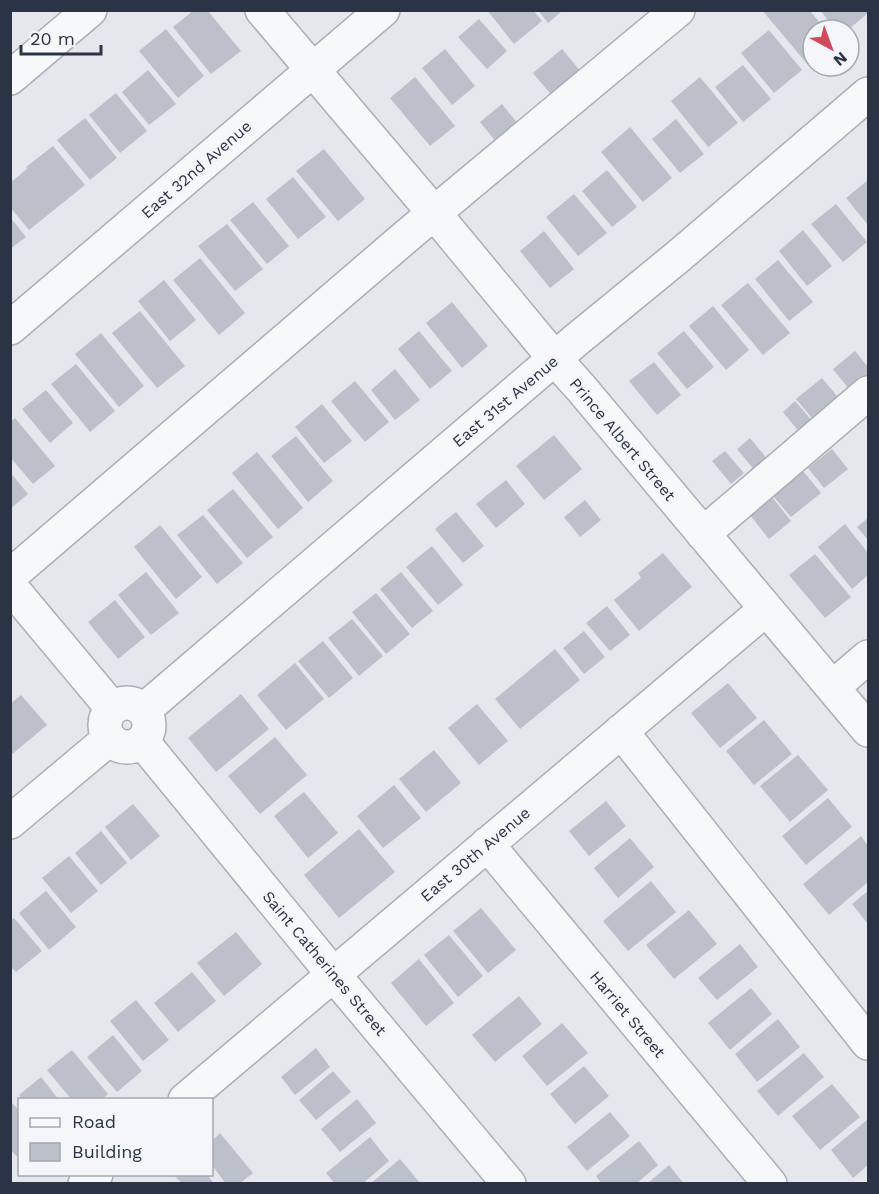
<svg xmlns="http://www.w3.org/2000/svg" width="879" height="1194" viewBox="0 0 879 1194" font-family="'Work Sans',sans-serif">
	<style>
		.building { fill: #bbc0ca }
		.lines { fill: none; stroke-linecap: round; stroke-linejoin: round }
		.minor-casing { stroke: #a9aeb7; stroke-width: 36 }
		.minor { stroke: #f7f8fa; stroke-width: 33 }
		.labels { text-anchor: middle; stroke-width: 6; stroke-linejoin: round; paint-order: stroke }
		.street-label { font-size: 16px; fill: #2b3445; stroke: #f4f6f9 }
	</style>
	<rect width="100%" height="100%" fill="#e4e7ec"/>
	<path class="building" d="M194 10H207L241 51 211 74 173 27Z
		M487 10H533L542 21 514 44Z
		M538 10H563L548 23Z
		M762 10H809L826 30H813V61L808 65Z
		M820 10H868V13L848 30H836Z
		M479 19 507 51 487 69 458 37Z
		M166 29 204 76 178 98 139 51Z
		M769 30 802 70 774 93 741 53Z
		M445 49 475 86 452 105 422 68Z
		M562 49 582 73 553 97 533 73Z
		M743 65 771 99 743 122 715 87Z
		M148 70 176 104 149 125 122 92Z
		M415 77 455 126 430 146 390 98Z
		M700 77 738 123 708 147 671 101Z
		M116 93 147 131 120 153 89 115Z
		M502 104 519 125 497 143 480 122Z
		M85 118 117 158 90 180 57 140Z
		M676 119 704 154 680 173 652 139Z
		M630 127 672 178 643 202 601 152Z
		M53 146 85 185 29 230 10 207V183L27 169 26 167Z
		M324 149 365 199 338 221 296 171Z
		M607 170 637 207 612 227 582 191Z
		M293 177 326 217 298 239 266 199Z
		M868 180V225L846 198Z
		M574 194 607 233 578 256 546 217Z
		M253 202 289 246 267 264 230 220Z
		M836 204 867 242 843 262 811 224Z
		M10 217 26 237 10 249Z
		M227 224 263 269 235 291 198 246Z
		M803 230 832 266 807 286 779 251Z
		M544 231 574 269 550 288 520 251Z
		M200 258 245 313 219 335 173 280Z
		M778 260 813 302 789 321 755 279Z
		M164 280 196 320 170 341 138 301Z
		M748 283 790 333 763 355 721 305Z
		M452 302 488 346 462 368 426 323Z
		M713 306 749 350 726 370 689 326Z
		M140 311 185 366 157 388 112 333Z
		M419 331 452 371 430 389 398 349Z
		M684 331 714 367 687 389 657 353Z
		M101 333 144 386 119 407 75 354Z
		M855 351 868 367V382L853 394 833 369Z
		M654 362 681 395 657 415 629 381Z
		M76 364 115 411 90 432 51 384Z
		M395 369 420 400 395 420 371 390Z
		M822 378 842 402 816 423 796 399Z
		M355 381 389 422 365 442 331 401Z
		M46 390 73 423 50 443 22 409Z
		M795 401 814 423 800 433 783 412Z
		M322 404 352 441 324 463 295 427Z
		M15 418 55 466 33 484 10 457V422Z
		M554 435 582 469 544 500 516 466Z
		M296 436 333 481 308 502 271 456Z
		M750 438 768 460 755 471 737 449Z
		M832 449 848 469 824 488 808 468Z
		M725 451 744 473 731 484 712 461Z
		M257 452 303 508 278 529 232 473Z
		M803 471 821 493 791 517 773 496Z
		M10 472 28 494 10 509Z
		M506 480 525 504 496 528 476 504Z
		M233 489 273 537 247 558 207 510Z
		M772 497 791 521 769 539 750 515Z
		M585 500 601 520 580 537 564 517Z
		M456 512 484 546 463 563 435 529Z
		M203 515 243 563 217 584 177 535Z
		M868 518V540L857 527Z
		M845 524 868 553V575L852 589 818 547Z
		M160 525 202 577 176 599 134 547Z
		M432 546 463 585 438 605 406 567Z
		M663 553 692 587 639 631 614 600 641 578 638 573Z
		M815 554 851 597 825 618 789 575Z
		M146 572 179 613 151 635 118 595Z
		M401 572 433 611 412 628 380 589Z
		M376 593 410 634 386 654 352 612Z
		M115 600 145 637 118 659 88 622Z
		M607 606 630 635 610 651 586 623Z
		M352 619 383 656 359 676 328 638Z
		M584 631 605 657 584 674 563 648Z
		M323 641 353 678 329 698 298 661Z
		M555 649 580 680 520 729 495 699Z
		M295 663 324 699 286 730 257 695Z
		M728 683 757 718 720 748 691 713Z
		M241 694 269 729 216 772 188 738Z
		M21 695 47 725 10 756V704Z
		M477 704 508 741 479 765 448 728Z
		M764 720 792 754 754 785 726 751Z
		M275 737 307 775 260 814 228 776Z
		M434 750 461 783 426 812 399 779Z
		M798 755 828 790 790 822 760 786Z
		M394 785 421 818 383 848 357 816Z
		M304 792 338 833 308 858 274 816Z
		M828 798 852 827 806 865 782 836Z
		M606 801 626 826 589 856 569 831Z
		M133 804 160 836 131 860 105 827Z
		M359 829 395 872 339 918 304 875Z
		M101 831 127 863 101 885 75 853Z
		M861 836 868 846V882L829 915 803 884Z
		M630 838 654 867 618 898 594 868Z
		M69 856 98 891 71 913 42 878Z
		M651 881 676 912 628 951 603 921Z
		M46 891 76 927 49 950 19 913Z
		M868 891V924L852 904Z
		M481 908 516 950 488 973 453 931Z
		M689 910 717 944 674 979 646 945Z
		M14 918 42 951 16 972 10 966V921Z
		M236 932 262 964 224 996 197 963Z
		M449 935 483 976 458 997 424 955Z
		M740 944 758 967 717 1000 698 978Z
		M419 959 454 1003 426 1026 391 983Z
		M192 972 216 1001 178 1032 154 1003Z
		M751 988 772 1014 730 1050 708 1023Z
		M519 996 542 1024 495 1062 472 1035Z
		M136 1000 169 1040 143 1061 110 1021Z
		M778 1019 800 1047 757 1082 735 1054Z
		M562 1023 588 1053 547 1086 522 1056Z
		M113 1035 142 1071 117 1092 87 1057Z
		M316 1048 330 1067 295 1095 281 1077Z
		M72 1050 108 1094 101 1100H72L47 1070Z
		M804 1053 824 1077 778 1116 757 1091Z
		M584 1066 609 1096 575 1124 550 1094Z
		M333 1071 351 1092 316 1120 299 1100Z
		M41 1077 59 1100H23L19 1095Z
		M832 1084 860 1117 820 1150 792 1116Z
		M357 1099 376 1123 340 1152 321 1129Z
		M10 1101 20 1111V1160L10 1149Z
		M610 1112 630 1136 587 1171 567 1147Z
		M868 1119V1165L853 1178 831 1150Z
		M220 1133 253 1173 239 1184H226L212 1165V1141Z
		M370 1137 389 1161 362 1184H335L326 1173Z
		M639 1141 658 1165 636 1184H602L596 1176Z
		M400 1159 421 1184H370Z
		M669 1165 684 1184H647Z
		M177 1174H207L214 1184H182L175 1176Z"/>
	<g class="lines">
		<g class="minor-casing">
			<path id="minor" d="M262 10 435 214 555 359 581 388 868 730
				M10 78 90 10
				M10 328 383 10
				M703 534 868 393
				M10 576 409 234 678 10
				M10 586 112 708
				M833 687 868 657
				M105 725a22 22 0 1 1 44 0a22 22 0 1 1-44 0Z
				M144 710 575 341 680 255 868 94
				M621 731 868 1043
				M142 741 333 974 509 1184
				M10 822 109 739
				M487 844 770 1184
				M185 1100 766 609
				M85 1184 96 1174"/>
		</g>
		<use href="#minor" class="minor"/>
	</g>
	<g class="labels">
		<g class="street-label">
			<text transform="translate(196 169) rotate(-41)" y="6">East 32nd Avenue</text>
			<text transform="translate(505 401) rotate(-40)" y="6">East 31st Avenue</text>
			<text transform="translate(623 439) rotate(50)" y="6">Prince Albert Street</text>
			<text transform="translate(475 854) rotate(-40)" y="6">East 30th Avenue</text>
			<text transform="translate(325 963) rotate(50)" y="6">Saint Catherines Street</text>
			<text transform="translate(628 1014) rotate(50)" y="6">Harriet Street</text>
		</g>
	</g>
	<rect width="879" height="1194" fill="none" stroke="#2b3445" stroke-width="24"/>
	<rect x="18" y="1098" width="195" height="78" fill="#f4f6f9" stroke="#a4a8b1" stroke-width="1.5"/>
	<rect x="30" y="1118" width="30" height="9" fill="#f7f8fa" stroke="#a4a8b1" stroke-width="1.5"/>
	<text x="72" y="1128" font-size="18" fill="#2b3445">Road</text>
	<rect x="30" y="1143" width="30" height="18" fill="#bbc0ca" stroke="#a4a8b1" stroke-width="1.5"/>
	<text x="72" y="1158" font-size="18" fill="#2b3445">Building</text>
	<g transform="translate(831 48) rotate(139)"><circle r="28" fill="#f4f6f9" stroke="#a4a8b1" stroke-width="1.5"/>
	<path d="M0-4.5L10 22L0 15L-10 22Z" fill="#d1495b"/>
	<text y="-9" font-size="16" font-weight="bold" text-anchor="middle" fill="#2b3445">N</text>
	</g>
	<path d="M21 45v9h80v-9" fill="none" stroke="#2b3445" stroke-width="3"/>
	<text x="30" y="45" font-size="18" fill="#2b3445" stroke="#f4f6f9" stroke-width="4.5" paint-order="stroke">20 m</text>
</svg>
